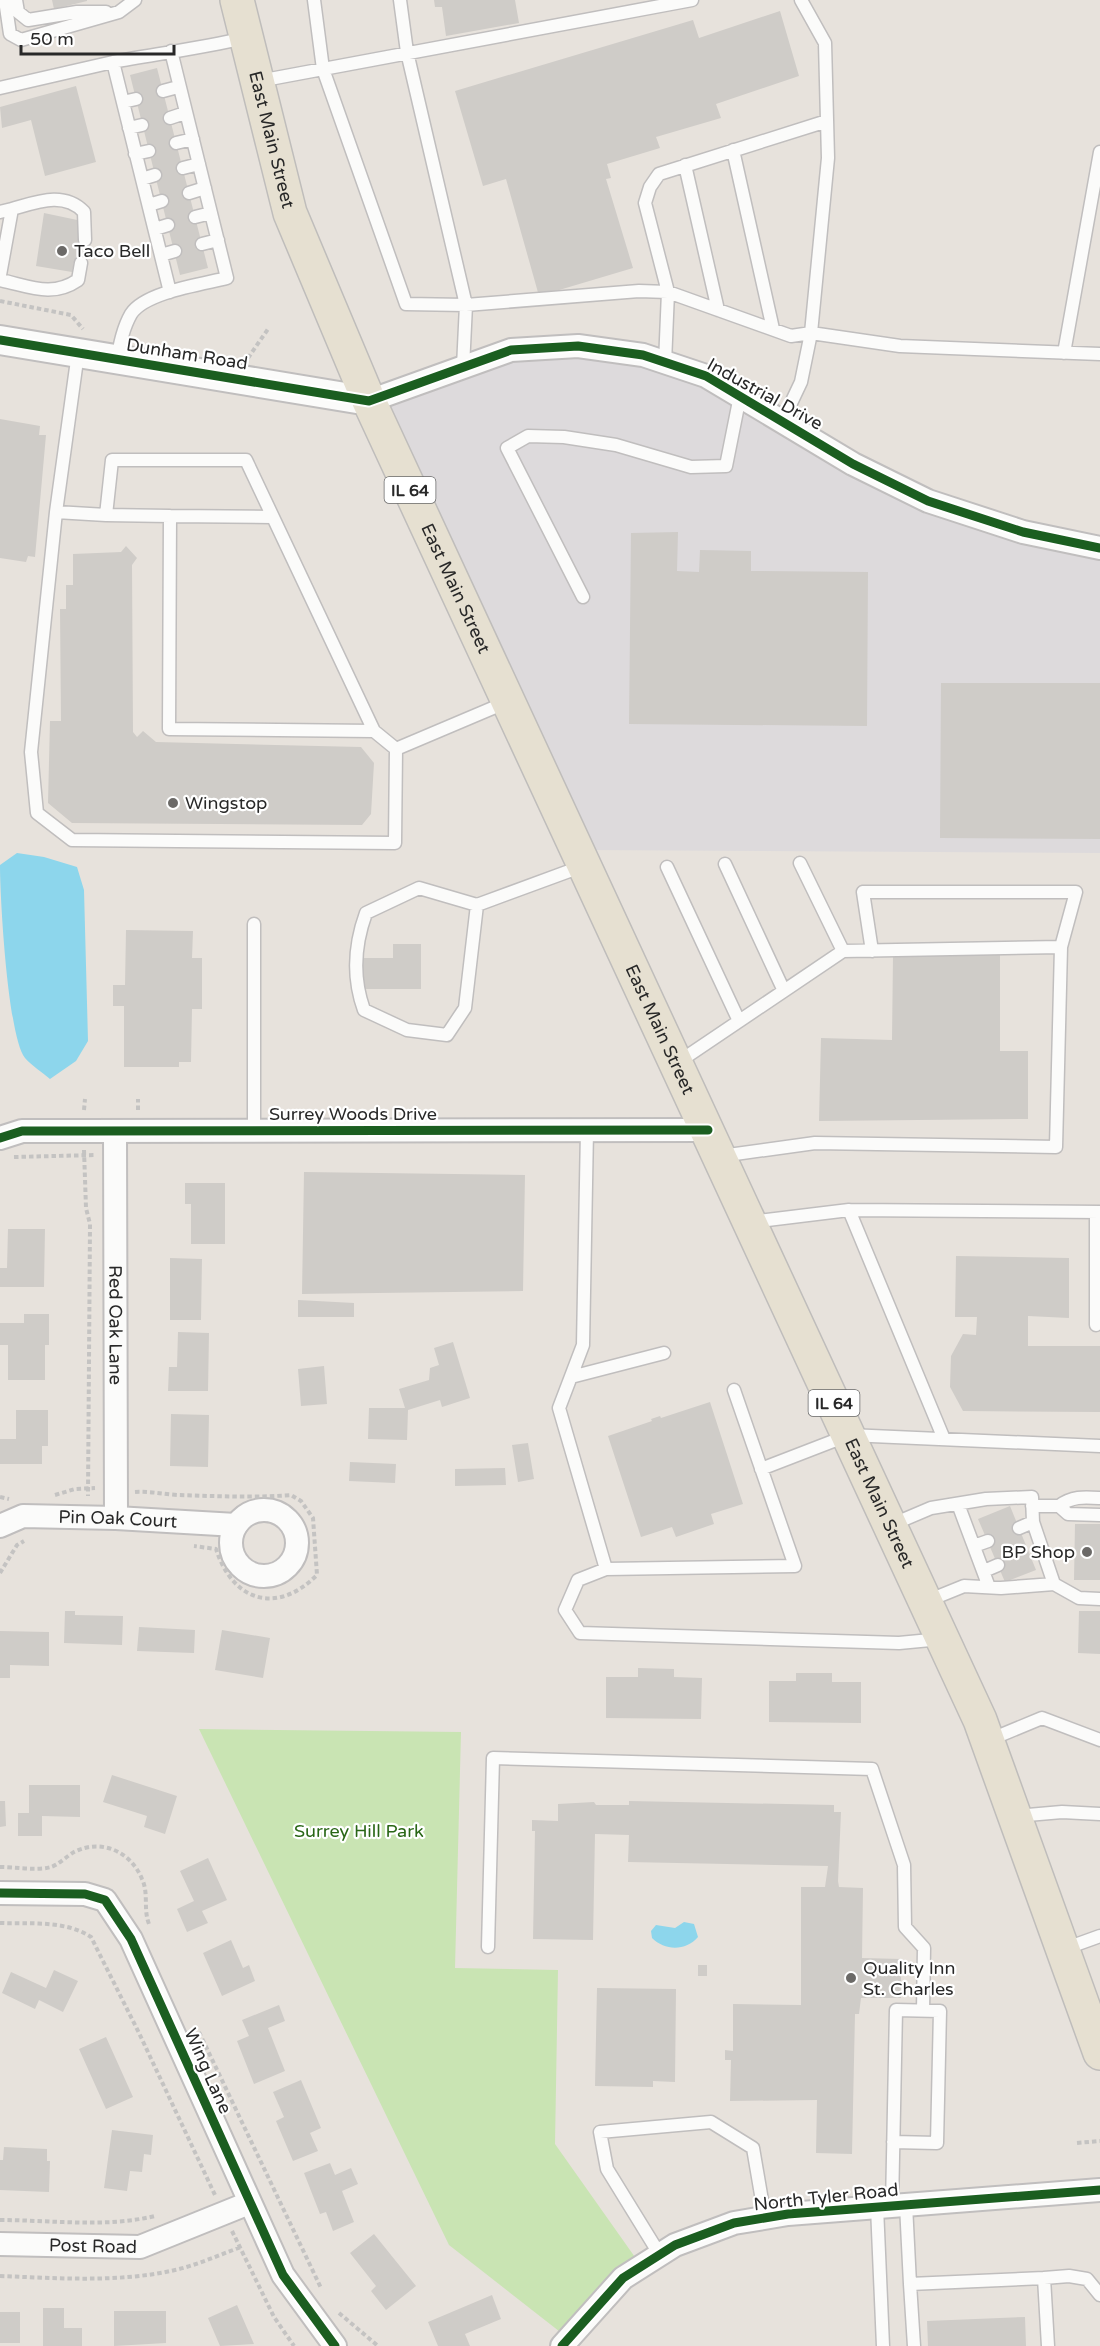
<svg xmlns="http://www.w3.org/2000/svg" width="1100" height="2346" viewBox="0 0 1100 2346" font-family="'Varela Round',sans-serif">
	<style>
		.industrial { fill: #dddadc }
		.green { fill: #c9e4b3 }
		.water { fill: #8dd6ec }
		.building { fill: #cfccc8 }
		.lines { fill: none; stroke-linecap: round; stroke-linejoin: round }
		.service-casing { stroke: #c0bebe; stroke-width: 15 }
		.minor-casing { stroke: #c0bebe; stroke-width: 26 }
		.tertiary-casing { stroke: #c0bebe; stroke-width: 32 }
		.primary-casing { stroke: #bfbdbb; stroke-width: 36 }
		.path { stroke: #c4c3c2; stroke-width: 4; stroke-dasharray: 4.5 3; stroke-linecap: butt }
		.service { stroke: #fbfbfa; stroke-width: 12 }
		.minor { stroke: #fbfbfa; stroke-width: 22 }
		.tertiary { stroke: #fbfbfa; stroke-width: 28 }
		.primary { stroke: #e6e0d1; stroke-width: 33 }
		.cycleway-casing { stroke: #fff; stroke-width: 13 }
		.cycleway { stroke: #1b5e20; stroke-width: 9 }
		.poi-dot { fill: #6b6967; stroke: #fff; stroke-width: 2 }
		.labels { text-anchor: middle; stroke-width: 4.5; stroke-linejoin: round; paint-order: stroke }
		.shield { fill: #fff; stroke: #686868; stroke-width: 1.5 }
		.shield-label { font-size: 16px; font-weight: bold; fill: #282828 }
		.street-label { font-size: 18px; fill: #282828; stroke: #fff }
		.poi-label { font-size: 18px; fill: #282828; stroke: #fff; text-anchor: start }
		.park-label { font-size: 18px; fill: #296616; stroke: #fff }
	</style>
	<rect width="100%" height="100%" fill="#e7e2dc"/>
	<path class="industrial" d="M583 356 638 364 698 383 850 473 1100 556V853L586 850 381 408 511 361Z"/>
	<path class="green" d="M199 1729 461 1732 455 1968 558 1970 555 2144 637 2260 564 2335 449 2245Z"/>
	<path class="water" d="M17 853 44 857 77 867 84 890 88 1041 76 1061 50 1079C43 1073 32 1066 25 1058 8 1037 0 898 0 865Z
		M684 1922 694 1924 698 1937C686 1951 665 1951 652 1938L651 1931 656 1925 675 1928Z"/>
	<path class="building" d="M52 0H87V1L54 9Z
		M434 0H515L519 23 446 36 442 7H435Z
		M780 11 799 76 716 104 721 118 656 137 660 148 607 164 611 178 606 179 633 268 539 296 506 179 483 186 455 91 693 20 699 38Z
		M157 68 208 268 180 275 130 75Z
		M76 86 96 162 45 176 31 120 2 128 0 107Z
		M44 213 82 221 78 239 89 241 85 264 74 262 72 272 36 266Z
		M0 419 40 426 39 435H46L35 557 28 556 26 562 0 558Z
		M678 532 677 571 699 572 700 550 751 551V571L868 572 867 726 629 724 631 533Z
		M126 546 137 558 132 565 133 732 137 737 143 731 156 742 361 747 374 763 371 814 362 825 72 823 48 803 50 721H61L60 609H66V585H73V554L121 552Z
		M941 683H1100V839L940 838Z
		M126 930 193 931 192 958H202V1009H192L191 1062H179V1067H124V1006H113V985H125Z
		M393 944H421V989H363V958H393Z
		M1000 955V1051H1028V1119L819 1121 821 1038 892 1040 893 956Z
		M304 1172 525 1175 523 1291 302 1294Z
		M185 1183H225V1244H191V1204H185Z
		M8 1229H45L44 1287H0V1268H7Z
		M956 1256 1069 1258V1318L1028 1316V1346H1100V1412L963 1411 950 1387 951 1356 963 1334 976 1335 977 1317H955Z
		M170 1258 202 1259 201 1320H170Z
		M298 1300 354 1303V1317H298Z
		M24 1314H49V1345H45V1380H8V1345H0V1323H24Z
		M178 1332 209 1333 208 1391H168L169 1367H177Z
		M453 1342 470 1398 442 1407 440 1400 408 1410 407 1440 368 1439 369 1408H405L399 1389 429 1380 430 1368 439 1365 434 1348Z
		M324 1366 327 1404 301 1406 298 1369Z
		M710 1402 743 1504 711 1514 714 1524 676 1537 672 1527 641 1537 608 1436 652 1421 651 1419 660 1416 661 1418Z
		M16 1410H48V1446H42V1464H0V1439H16Z
		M171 1414 209 1415 208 1467 170 1466Z
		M528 1443 534 1479 518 1482 512 1445Z
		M350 1462 396 1464 395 1483 349 1481Z
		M505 1468 506 1485 455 1486V1469Z
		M1010 1506 1036 1570 1005 1582 978 1519Z
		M1075 1524H1100V1580H1074Z
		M65 1611H75V1615L123 1616 122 1645 64 1643Z
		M1079 1611H1100V1654L1078 1653Z
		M139 1627 195 1630 194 1653 137 1651Z
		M222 1630 270 1638 263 1678 215 1670Z
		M0 1631 49 1632V1666L10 1665V1678H0Z
		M638 1668 674 1669V1677L702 1678 701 1719 606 1718V1677H638Z
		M796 1673H832V1682H861V1723L769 1722V1681H796Z
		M112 1775 177 1796 165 1834 144 1827 147 1816 103 1802Z
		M29 1785H80V1817L42 1816V1836H18V1813H29Z
		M0 1801H5L6 1826 0 1827Z
		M629 1801 834 1805V1812H841L838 1881 839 1887 863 1888 862 1958 901 1959V1998H861L859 2014H855L852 2154 816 2153 817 2100 730 2101 731 2060H725V2050L733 2051V2004L801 2005V1887H825L828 1866 628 1862 629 1835 595 1834 593 1940 533 1939 535 1831H532V1820L558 1821V1804L594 1802 596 1805H629Z
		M208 1858 227 1900 202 1911 208 1923 187 1932 177 1909 194 1901 180 1871Z
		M231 1940 243 1968 249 1965 255 1981 222 1996 203 1953Z
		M698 1965H707V1976H698Z
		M54 1970 78 1981 63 2012 39 2000 35 2009 2 1993 11 1972 46 1988Z
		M597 1988 676 1989 675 2082 653 2081V2087L595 2086Z
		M279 2005 285 2021 268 2028 285 2071 254 2084 237 2041 249 2036 242 2020Z
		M106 2037 133 2097 106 2109 79 2049Z
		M301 2080 321 2128 310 2133 318 2151 293 2161 276 2121 284 2117 273 2092Z
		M112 2130 153 2135 151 2155 144 2154 142 2172 130 2171 127 2191 104 2188Z
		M4 2147 47 2149V2161H50L49 2192 0 2190V2160H3Z
		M330 2163 335 2175 351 2168 358 2184 342 2191 354 2222 333 2231 326 2212 320 2214 304 2173Z
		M374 2234 416 2286 386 2310 371 2291 376 2286 350 2253Z
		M492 2295 501 2319 465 2334 470 2346H438L428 2322Z
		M237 2305 254 2344 220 2346 208 2318Z
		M43 2308H64V2328H82V2346H43Z
		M114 2311H166V2343L114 2346Z
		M0 2312H20V2343H0Z
		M1025 2317 1026 2346H928L927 2321Z"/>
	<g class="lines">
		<g class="service-casing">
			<path id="service" d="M5 0 10 34 21 40 119 12 135 0
				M16 0 18 12 28 20 77 12H106
				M314 0 323 69 406 304 466 305 639 291 668 292 791 336 811 333 828 158 825 43 801 0
				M400 0 407 52 466 305 463 367
				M259 81 692 0
				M0 88 113 62
				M163 91 178 87
				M123 102 136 99
				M170 118 185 113
				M129 128 142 125
				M176 143 193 139
				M733 150 773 329
				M135 154 149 151
				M685 165 718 310
				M183 168 199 164
				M142 179 155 175
				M189 193 205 188
				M149 205 162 201
				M12 209C37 202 64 191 84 212L85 240
				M0 212 12 209 0 275
				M195 217 211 213
				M155 229 168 225
				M202 244 218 240
				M161 255 175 251
				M0 280C29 286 52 298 78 280L81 263
				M170 292 113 62C157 54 201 48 245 38
				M78 353 56 512 106 515 112 460H246L374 731 396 749 507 702
				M1064 353 1100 152
				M117 359C120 344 123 328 131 314 145 292 203 284 227 278L171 51
				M665 363 668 292 645 203 650 187 659 174 827 121
				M783 420 801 382 811 333 900 346 1100 354
				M56 512 31 752 37 813 72 840 395 843 396 749
				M106 515 170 516 169 729 374 731
				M170 516 272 517
				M583 597 507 448 528 436 564 437 616 445 691 467 726 466 740 396
				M800 863 843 951
				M725 864 784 991
				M667 867 739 1021
				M477 905 465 1008 447 1035 407 1030 364 1010C352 977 354 946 366 913L419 888 477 905 583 866
				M872 951 863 892H1076L1061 947
				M677 1063 843 951 1061 947 1056 1147 815 1143 721 1156
				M254 1130V924
				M587 1130 583 1345 559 1408 606 1569 795 1566 734 1390
				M849 1210 1100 1212
				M1096 1212V1325
				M751 1222 849 1210 944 1439
				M571 1377 664 1353
				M761 1469 849 1435 1100 1446
				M958 1504 989 1587
				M1032 1506H1059L1068 1514 1100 1515
				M1059 1506C1072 1496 1084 1497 1100 1498
				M891 1525 931 1508 986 1499 1032 1497 1033 1522 1054 1584 1001 1588 964 1586 927 1601
				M1019 1528 1033 1522
				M974 1546 988 1541
				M606 1569 578 1580 565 1610 580 1633 899 1643 941 1639
				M984 1571 998 1565
				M1054 1584 1079 1598 1100 1599
				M989 1740 1042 1718 1100 1740
				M1016 1816 1062 1812 1100 1814
				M488 1947 493 1758 872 1769 904 1865 905 1927 924 1948 923 2011
				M1064 1949 1100 1936
				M906 2205 910 2284
				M892 2206 896 2010 940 2011 937 2143 893 2142
				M877 2207 883 2346
				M660 2255 607 2169 600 2132 711 2122 753 2148 765 2218
				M1044 2278 1069 2276 1087 2279 1100 2295
				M914 2346 910 2284 1044 2278 1048 2346"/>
		</g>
		<g class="minor-casing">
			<g id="minor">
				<path d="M369 401 511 350 578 346 643 355 706 376 853 464 928 501 1023 532 1100 548"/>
				<path id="s1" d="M115 1131 116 1518"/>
				<path d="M0 1138 22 1131H83L708 1130"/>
				<circle cx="264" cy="1543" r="33"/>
				<path id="s2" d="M0 1526 23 1516 116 1518 236 1525"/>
				<path d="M0 1893 85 1894 105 1900 131 1939 283 2275 335 2346"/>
				<path id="s3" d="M0 2244 140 2247 249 2203"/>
				<path d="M562 2346 623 2278 675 2245 734 2223 788 2214 1100 2190"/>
			</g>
		</g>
		<g class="tertiary-casing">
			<path id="tertiary" d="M0 340 369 401"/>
		</g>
		<g class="primary-casing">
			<g id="primary">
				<path id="s4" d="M237 0 290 213 369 401 980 1720 1100 2053"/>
			</g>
		</g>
		<path class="path" d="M0 301 71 315 83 329
			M248 358 268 329
			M84 1110 85 1099
			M138 1110V1099
			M84 1150 86 1208 90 1224 88 1496
			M14 1157 94 1155
			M135 1492C149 1491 162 1494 177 1495 215 1496 253 1498 291 1495L301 1501 313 1518 317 1575C277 1615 233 1602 216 1549L194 1546
			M55 1495 75 1489 95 1488
			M0 1497 9 1499
			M0 1573 17 1545 24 1541
			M0 1867C15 1867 36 1871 51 1867 58 1865 67 1856 74 1852 102 1838 131 1852 142 1879 149 1894 143 1909 149 1924
			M0 1923C29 1924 66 1920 91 1937L139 2033 215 2195
			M199 2032 321 2288
			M1077 2143 1100 2141
			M0 2220C51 2220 105 2228 155 2216
			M232 2231 274 2317 294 2346
			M0 2276C57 2278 119 2283 175 2270 197 2265 219 2255 241 2247
			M339 2313 378 2346"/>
		<use href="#service" class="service"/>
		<use href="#minor" class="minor"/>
		<use href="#tertiary" class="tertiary"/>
		<use href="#primary" class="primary"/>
		<g class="cycleway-casing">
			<path id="cycleway" d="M0 340 369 401 511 350 578 346 643 355 706 376 853 464 928 501 1023 532 1100 548
				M0 1138 22 1131H83L708 1130
				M0 1893 85 1894 105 1900 131 1939 283 2275 335 2346
				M562 2346 623 2278 675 2245 734 2223 788 2214 1100 2190"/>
		</g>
		<use href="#cycleway" class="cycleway"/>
	</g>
	<g class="poi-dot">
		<circle cx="62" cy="251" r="6"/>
		<circle cx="173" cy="803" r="6"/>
		<circle cx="1087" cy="1552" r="6"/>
		<circle cx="851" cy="1978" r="6"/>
	</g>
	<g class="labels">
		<g class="shield">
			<rect x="384.5" y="477" width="51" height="26" rx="4.5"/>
			<rect x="808.5" y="1390" width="51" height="26" rx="4.5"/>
		</g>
		<g class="shield-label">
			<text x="410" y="496">IL 64</text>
			<text x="834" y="1409">IL 64</text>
		</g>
		<g class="street-label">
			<text dy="6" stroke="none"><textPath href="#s4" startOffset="144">East Main Street</textPath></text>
			<text transform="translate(187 354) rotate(9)" y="6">Dunham Road</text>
			<text transform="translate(765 394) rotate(29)" y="6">Industrial Drive</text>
			<text dy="6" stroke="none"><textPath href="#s4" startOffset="630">East Main Street</textPath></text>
			<text dy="6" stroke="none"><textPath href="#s4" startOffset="1116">East Main Street</textPath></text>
			<text x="353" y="1120">Surrey Woods Drive</text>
			<text dy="6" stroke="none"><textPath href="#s1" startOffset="194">Red Oak Lane</textPath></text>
			<text dy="6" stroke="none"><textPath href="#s4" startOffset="1638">East Main Street</textPath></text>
			<text dy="6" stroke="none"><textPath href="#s2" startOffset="120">Pin Oak Court</textPath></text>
			<text transform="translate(208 2071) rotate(66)" y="6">Wing Lane</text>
			<text transform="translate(826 2197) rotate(-6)" y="6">North Tyler Road</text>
			<text dy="6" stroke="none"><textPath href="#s3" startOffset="93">Post Road</textPath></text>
		</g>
		<g class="poi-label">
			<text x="74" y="257">Taco Bell</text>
			<text x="185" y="809">Wingstop</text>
			<text x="1075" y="1558" text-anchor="end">BP Shop</text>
			<text x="863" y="1974">Quality Inn<tspan x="863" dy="21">St. Charles</tspan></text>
		</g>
		<g class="park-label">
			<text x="359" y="1837">Surrey Hill Park</text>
		</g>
	</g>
	<path d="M21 45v9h153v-9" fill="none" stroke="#282828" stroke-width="3"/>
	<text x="30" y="45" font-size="18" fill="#282828" stroke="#ffffff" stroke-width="4.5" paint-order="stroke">50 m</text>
</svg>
